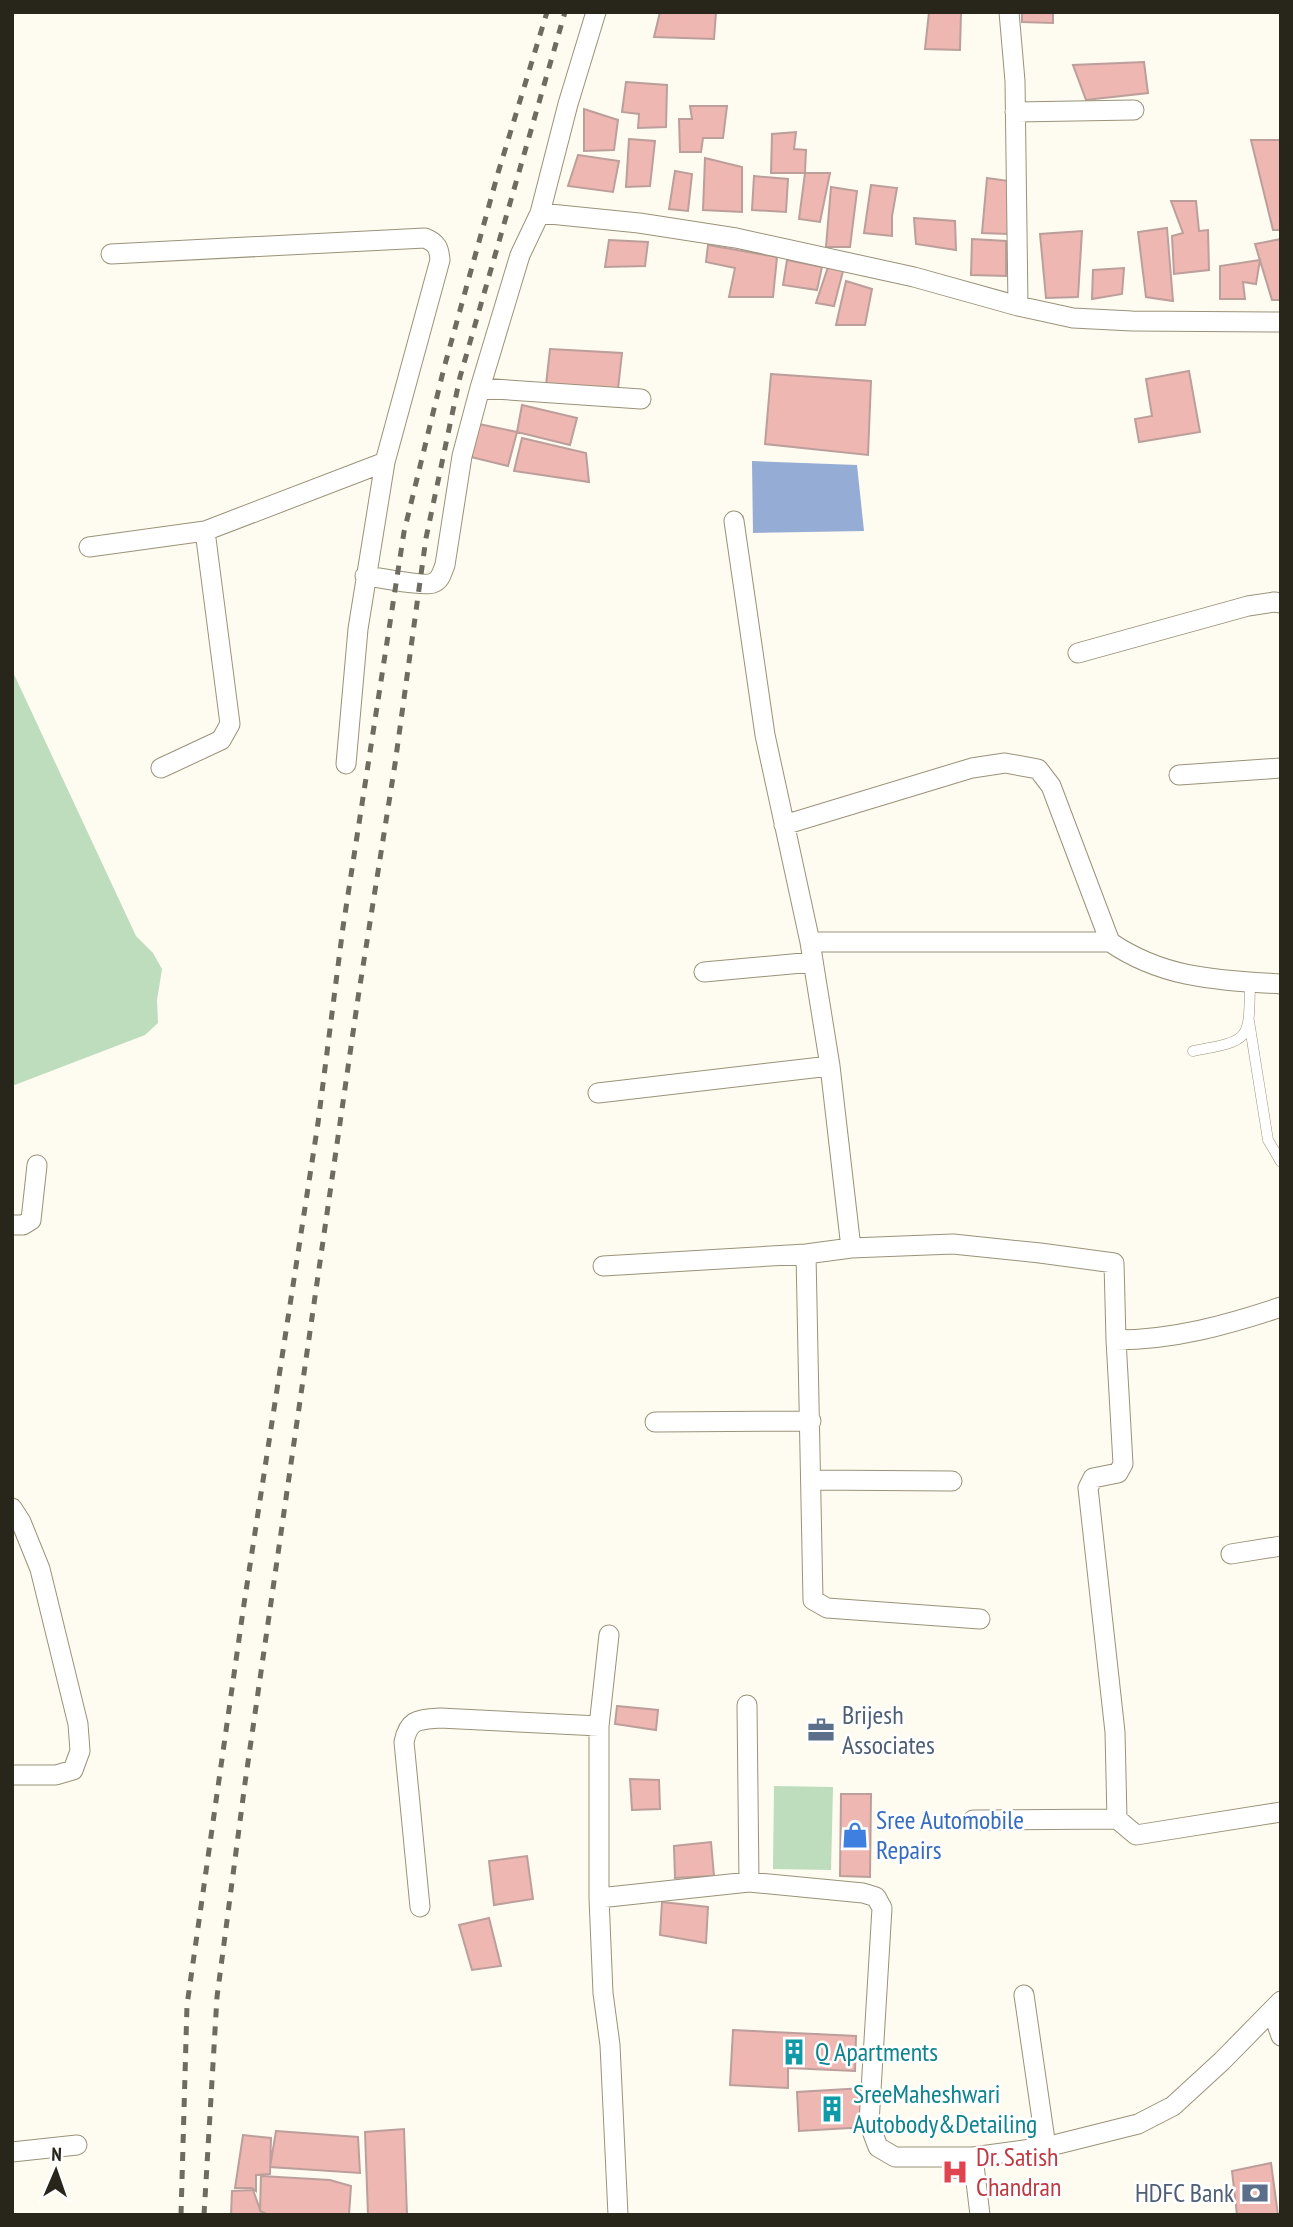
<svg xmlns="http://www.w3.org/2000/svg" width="1293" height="2227" viewBox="0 0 1293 2227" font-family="'PT Sans Narrow',sans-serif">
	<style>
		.green { fill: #bdddbc }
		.water { fill: #95acd5 }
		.building { fill: #eeb7b2; stroke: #bc9e9b; stroke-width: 2 }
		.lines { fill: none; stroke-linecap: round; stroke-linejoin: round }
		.lane-casing { stroke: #9a9279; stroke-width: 11 }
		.street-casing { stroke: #9a9279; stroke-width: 21 }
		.lane { stroke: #fff; stroke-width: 10 }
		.street { stroke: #fff; stroke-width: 19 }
		.rail { stroke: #6e6b61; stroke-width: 5; stroke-dasharray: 9 9; stroke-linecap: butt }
		.labels { text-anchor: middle; stroke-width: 5; stroke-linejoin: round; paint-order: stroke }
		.service-label { font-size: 26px; fill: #4e5e75; stroke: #fff; text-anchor: start }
		.shop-label { font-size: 26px; fill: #366cbe; stroke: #fff; text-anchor: start }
		.culture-label { font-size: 26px; fill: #0d838f; stroke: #fff; text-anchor: start }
		.health-label { font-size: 26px; fill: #be3a42; stroke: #fff; text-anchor: start }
	</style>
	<rect width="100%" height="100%" fill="#fefbf0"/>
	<path class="green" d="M12 670 136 936 153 953 162 969 157 1000 158 1023 145 1035 12 1086Z
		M774 1786 833 1787 831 1870 773 1869Z"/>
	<path class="water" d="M752 461 857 465 864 531 753 533Z"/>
	<path class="building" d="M660 12H716L714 39 654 37Z
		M929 12H961L960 50 925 49Z
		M1022 12H1053V23L1022 22Z
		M1144 62 1148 93 1086 100 1073 65Z
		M626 82 667 85 666 127 638 128 639 114 622 112Z
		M690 106H727L723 138H703L701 152H680L679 119H692Z
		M584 109 618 120 614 150 584 151Z
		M796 132 794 149 806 150 805 173H771L772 134Z
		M629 139 655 141 650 186 626 187Z
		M1251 140H1281V230H1273Z
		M578 155 619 161 613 192 568 186Z
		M705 158 742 167V212L703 210Z
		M675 171 692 174 688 211 669 209Z
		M805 173H830L820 222 799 219Z
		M754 176 788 179 786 212 752 210Z
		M987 178 1009 181 1008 234 982 233Z
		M871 185 897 188 892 216V236L864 233Z
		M831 187 857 191 850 247H826Z
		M1171 201H1196L1199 231 1208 230 1209 270 1174 274 1172 236 1183 233Z
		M914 218 955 221 956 250 916 244Z
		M1167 228 1173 301 1146 297 1138 232Z
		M1082 231 1078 297 1046 298 1040 234Z
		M972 239 1006 241V276L971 275Z
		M1281 239V300H1272L1255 244Z
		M609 240 648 242 645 266 605 267Z
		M708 245 777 257 773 297H729L735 268 706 262Z
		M787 260 822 267 817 290 783 285Z
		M1260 260 1256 284 1243 282 1245 299H1220V266Z
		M828 267 843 271 834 306 816 303Z
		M1124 268 1122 294 1092 299 1093 270Z
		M846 281 872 289 865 325H836Z
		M550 349 622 353 618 389 546 385Z
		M1189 371 1200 432 1139 442 1135 419 1152 416 1146 379Z
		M771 374 871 381 868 455 765 444Z
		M522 405 577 418 570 445 517 432Z
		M479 424 517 432 508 466 471 457Z
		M522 438 586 453 589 482 514 471Z
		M617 1706 658 1710 656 1730 615 1724Z
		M630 1779 659 1780 660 1809 632 1810Z
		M841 1794H871L870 1877 840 1876Z
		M711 1842 714 1876 675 1878 674 1846Z
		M527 1856 533 1899 494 1905 489 1861Z
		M662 1902 708 1907 706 1943 660 1935Z
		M489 1918 501 1966 472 1970 459 1925Z
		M733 2030 856 2036 855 2071 788 2068V2088L730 2085Z
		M864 2088 867 2127 799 2131 797 2092Z
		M404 2129 407 2215H368L365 2132Z
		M276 2131 358 2137 360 2173 270 2167Z
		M243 2135 271 2138 270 2174 256 2175V2191L252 2188H235Z
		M1271 2163 1278 2215H1237L1232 2171Z
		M962 2165 965 2179 947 2177 946 2167Z
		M261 2176 330 2180 351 2186 349 2215H269L260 2211Z
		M253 2190 262 2215H231L232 2191Z"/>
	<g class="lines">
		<g class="lane-casing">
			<path id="lane" d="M1249 1021 1268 1140 1281 1162
				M1193 1051C1251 1040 1249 1042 1250 982"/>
		</g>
		<g class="street-casing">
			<path id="street" d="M1009 12 1015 81 1018 306
				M1015 112 1134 110
				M540 213 639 223 736 238 914 277 1018 306 1073 318 1132 321 1281 322
				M111 254 425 238C437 243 439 248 440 260L385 462
				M480 388 641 399
				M734 521 765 735 810 942
				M205 531 385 462 358 629 346 764
				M89 547 205 531 230 724 221 740 161 768
				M365 576C379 577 424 587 433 583 441 580 442 572 445 565L462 456 480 388 520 255 540 213 568 104 596 12
				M1078 653 1248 606 1274 602 1281 603
				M1179 775 1281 768
				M784 825 972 768 1005 763 1038 769 1051 786 1110 942C1164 979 1218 980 1281 984
				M1110 942H810L830 1066 851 1248 953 1244 1040 1253 1114 1263 1116 1340C1173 1340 1227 1325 1281 1307
				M704 972 813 962
				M598 1093 830 1066
				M12 1225H23L31 1220 37 1165
				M806 1254 813 1600 827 1608 980 1619
				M603 1266 806 1254 851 1248
				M655 1422 811 1421
				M811 1480 952 1481
				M12 1508 21 1522 40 1569 78 1724 80 1751 73 1770 56 1775H12
				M1231 1554 1281 1546
				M747 1705 749 1882
				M599 1726 609 1635
				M1117 1819 1136 1835 1281 1812
				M973 1820 1117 1819 1115 1732 1088 1488 1093 1478 1118 1473 1123 1464 1116 1340
				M599 1898 603 1993 610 2045 618 2215
				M420 1907 404 1742C409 1718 419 1720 440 1718L599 1726V1898L749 1882 863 1893 876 1897 882 1908 869 2123 878 2147 895 2157H973L1046 2147 1138 2124 1173 2106 1222 2061 1281 2001
				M1024 1995 1046 2147
				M1272 2010 1281 2036
				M12 2152 77 2145
				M973 2157 980 2215"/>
		</g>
		<use href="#lane" class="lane"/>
		<use href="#street" class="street"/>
		<path class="rail" d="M181 2215 187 2005 244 1604 318 1123 343 927 404 532 444 368 498 173 547 12
			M204 2215 217 1997 245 1783 358 998 395 764 426 538 460 377 565 12"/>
	</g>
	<defs>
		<g id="office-bare" transform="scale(2.1)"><path d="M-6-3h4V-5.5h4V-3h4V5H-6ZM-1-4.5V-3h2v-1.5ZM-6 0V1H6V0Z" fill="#5c6f8a" stroke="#fff" stroke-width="2.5" paint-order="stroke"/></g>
		<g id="shop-bare" transform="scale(2.1)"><path d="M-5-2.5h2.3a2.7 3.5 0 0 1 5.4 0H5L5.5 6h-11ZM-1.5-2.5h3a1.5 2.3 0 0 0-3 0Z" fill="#3f7fe0" stroke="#fff" stroke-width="2.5" paint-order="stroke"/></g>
		<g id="building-bare" transform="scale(2.1)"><path d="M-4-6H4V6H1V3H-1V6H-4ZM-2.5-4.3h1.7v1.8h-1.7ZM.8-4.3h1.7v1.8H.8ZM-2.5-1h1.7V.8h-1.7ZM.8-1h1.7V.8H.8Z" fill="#0f9aa8" stroke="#fff" stroke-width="2.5" paint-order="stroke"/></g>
		<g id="hospital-bare" transform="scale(2.1)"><path d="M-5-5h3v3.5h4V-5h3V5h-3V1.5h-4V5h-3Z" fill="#e0444e" stroke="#fff" stroke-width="2.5" paint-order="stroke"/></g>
		<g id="bank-bare" transform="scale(2.1)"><path d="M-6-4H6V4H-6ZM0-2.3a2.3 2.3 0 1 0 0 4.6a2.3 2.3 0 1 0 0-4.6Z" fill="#5c6f8a" stroke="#fff" stroke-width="2.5" paint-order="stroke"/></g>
	</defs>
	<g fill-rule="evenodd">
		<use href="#office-bare" x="821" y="1730"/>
		<use href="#shop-bare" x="855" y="1835"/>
		<use href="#building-bare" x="794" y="2052"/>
		<use href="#building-bare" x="832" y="2109"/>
		<use href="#hospital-bare" x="955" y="2172"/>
		<use href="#bank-bare" x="1255" y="2193"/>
	</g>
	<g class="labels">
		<g class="service-label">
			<text x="842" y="1724">Brijesh<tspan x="842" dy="30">Associates</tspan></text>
			<text x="1234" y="2202" text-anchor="end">HDFC Bank</text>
		</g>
		<g class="shop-label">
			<text x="876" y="1829">Sree Automobile<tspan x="876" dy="30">Repairs</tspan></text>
		</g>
		<g class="culture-label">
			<text x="815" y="2061">Q Apartments</text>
			<text x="853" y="2103">SreeMaheshwari<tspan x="853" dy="30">Autobody&amp;Detailing</tspan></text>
		</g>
		<g class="health-label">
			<text x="976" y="2166">Dr. Satish<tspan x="976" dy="30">Chandran</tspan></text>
		</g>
	</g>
	<rect width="1293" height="2227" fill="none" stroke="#28251b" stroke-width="28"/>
	<g transform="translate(56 2171) rotate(2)" stroke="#ffffff" stroke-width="5" paint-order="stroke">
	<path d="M0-5L12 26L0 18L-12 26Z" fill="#28251b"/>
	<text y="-10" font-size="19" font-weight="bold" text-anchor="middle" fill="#28251b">N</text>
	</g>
</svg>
